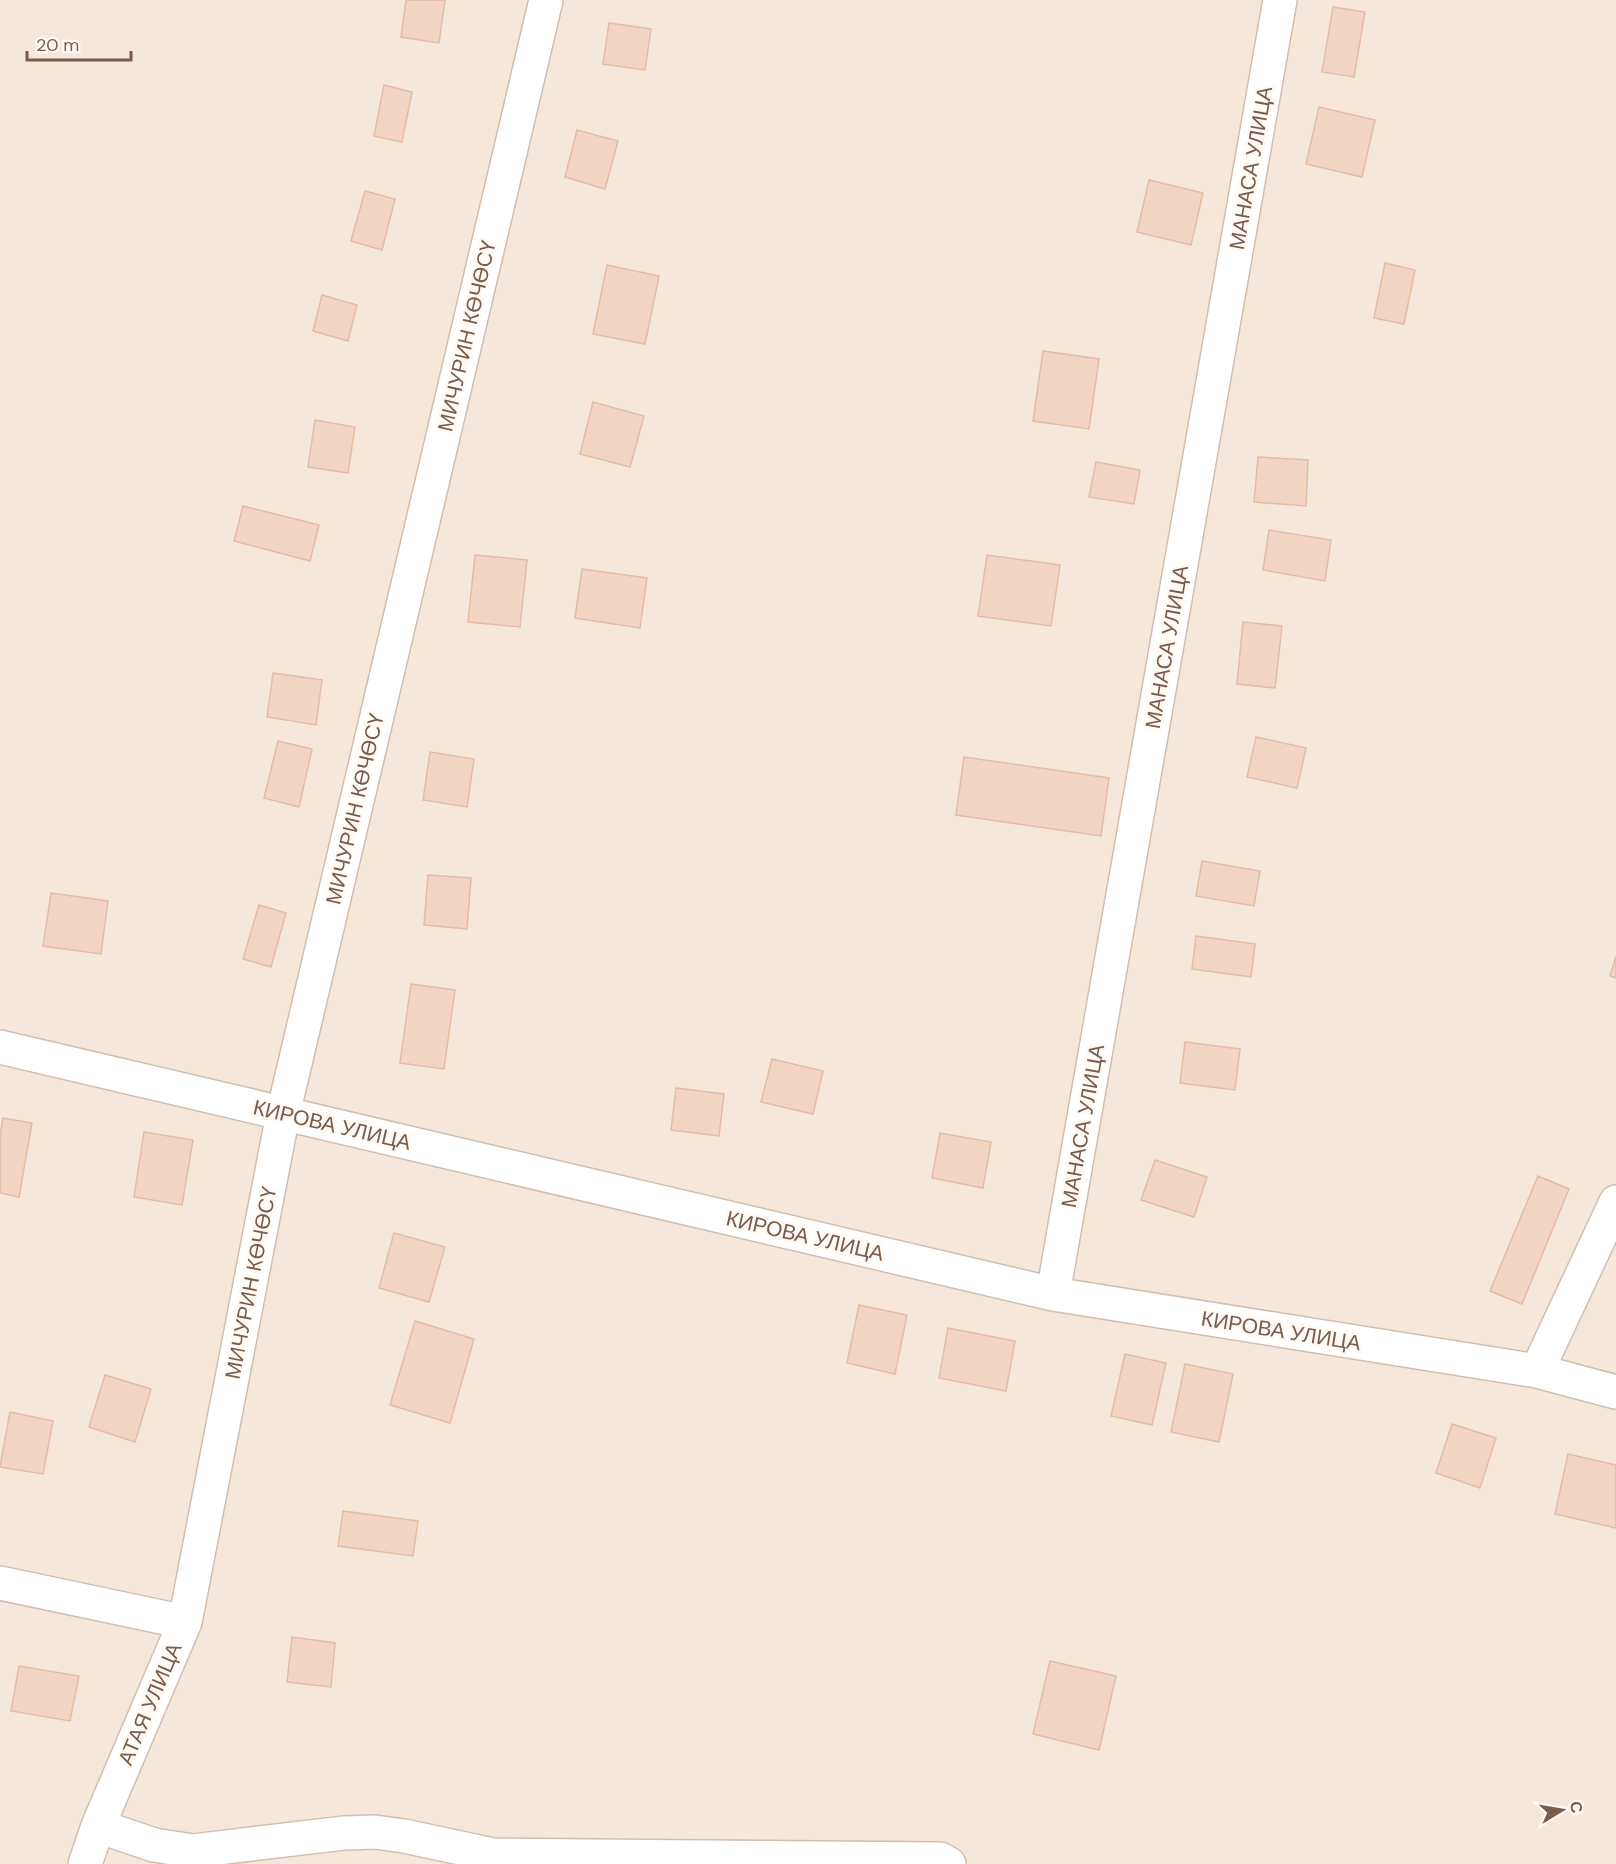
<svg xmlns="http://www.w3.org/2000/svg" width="1616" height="1864" viewBox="0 0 1616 1864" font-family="'DM Sans',sans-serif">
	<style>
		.residential { fill: #f5e8da }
		.building { fill: #f3d5c3; stroke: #e6bba3; stroke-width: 1.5 }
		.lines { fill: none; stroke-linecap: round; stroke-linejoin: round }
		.minor-casing { stroke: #d1beb0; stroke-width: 36 }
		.minor { stroke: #fff; stroke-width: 33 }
		.labels { text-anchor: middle; stroke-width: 6; stroke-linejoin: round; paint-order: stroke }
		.street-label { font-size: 21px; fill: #7a5c4d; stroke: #fffaf3 }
	</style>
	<rect width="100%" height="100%" fill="#fdf6ec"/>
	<path class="residential" d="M0 0H1616V1864H0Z"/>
	<path class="building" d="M406 0H445L439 43 401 37Z
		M1333 7 1365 12 1354 77 1322 72Z
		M609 23 651 29 645 70 603 64Z
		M384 85 412 92 402 142 374 136Z
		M1319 107 1375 120 1362 177 1306 164Z
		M577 130 618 141 605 189 565 177Z
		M1149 180 1203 193 1191 245 1137 232Z
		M365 191 395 199 382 250 351 241Z
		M1385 263 1415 270 1404 324 1374 318Z
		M607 265 659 276 645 344 593 334Z
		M322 295 357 305 348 341 313 331Z
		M1043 351 1099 359 1089 429 1033 421Z
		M593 402 644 416 630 467 580 454Z
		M315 420 355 427 348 473 308 467Z
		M1258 457 1308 460 1306 506 1254 502Z
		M1096 462 1140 470 1134 504 1089 497Z
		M243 506 319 525 310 561 234 541Z
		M1269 530 1331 540 1325 581 1263 570Z
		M475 555 527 560 520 627 468 622Z
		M987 555 1060 565 1051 626 978 616Z
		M582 569 647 578 640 628 575 618Z
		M1243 622 1282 626 1275 688 1237 684Z
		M273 673 322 680 316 725 267 717Z
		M1256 737 1306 748 1297 788 1247 777Z
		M278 741 312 749 299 807 264 798Z
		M430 752 474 759 467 807 423 800Z
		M964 757 1109 778 1101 836 956 815Z
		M1202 861 1260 871 1254 906 1196 896Z
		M428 875 471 878 467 929 424 925Z
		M51 893 108 901 101 954 43 946Z
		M259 905 286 913 271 967 243 959Z
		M1196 936 1255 944 1251 977 1192 969Z
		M1616 956V978L1610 976Z
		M411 984 455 990 444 1069 400 1063Z
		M1185 1042 1240 1049 1235 1090 1180 1083Z
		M772 1059 823 1071 813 1114 761 1102Z
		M676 1088 724 1094 719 1136 671 1130Z
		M3 1118 32 1123 19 1197 0 1193V1135Z
		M144 1132 193 1140 182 1205 134 1197Z
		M940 1133 991 1142 983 1188 932 1178Z
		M1155 1160 1207 1177 1194 1217 1141 1200Z
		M1538 1176 1569 1189 1522 1304 1490 1291Z
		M394 1233 445 1247 429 1302 379 1288Z
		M859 1305 907 1315 895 1374 847 1363Z
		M415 1321 474 1339 450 1423 390 1405Z
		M948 1328 1015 1341 1006 1391 939 1378Z
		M1125 1354 1166 1363 1152 1425 1111 1416Z
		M1185 1364 1233 1374 1219 1442 1171 1432Z
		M105 1375 151 1389 135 1442 89 1427Z
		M10 1412 53 1421 43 1474 0 1467Z
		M1452 1424 1496 1438 1480 1488 1436 1473Z
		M1568 1454 1616 1465V1528L1555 1514Z
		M343 1511 418 1521 413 1556 338 1546Z
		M292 1637 335 1643 331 1687 287 1682Z
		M1050 1661 1116 1676 1099 1750 1033 1734Z
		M19 1666 79 1676 70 1721 11 1711Z"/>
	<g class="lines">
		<g class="minor-casing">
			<path id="minor" d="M0 1047 1053 1294 1537 1371 1616 1392
				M1053 1294 1280 0
				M1537 1371 1616 1202
				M0 1583 185 1622
				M98 1826 154 1845 193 1851 344 1833 375 1832 404 1836 493 1855 940 1859 949 1864
				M85 1864 98 1826 185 1622 283 1114 546 0"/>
		</g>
		<use href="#minor" class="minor"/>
	</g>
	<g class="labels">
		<g class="street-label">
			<text transform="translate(1251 168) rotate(-80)" y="7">МАНАСА УЛИЦА</text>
			<text transform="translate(467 336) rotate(-77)" y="7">МИЧУРИН КӨЧӨСҮ</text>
			<text transform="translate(1167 647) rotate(-80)" y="7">МАНАСА УЛИЦА</text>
			<text transform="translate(355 809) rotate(-77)" y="7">МИЧУРИН КӨЧӨСҮ</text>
			<text transform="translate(332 1125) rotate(13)" y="7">КИРОВА УЛИЦА</text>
			<text transform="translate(1083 1126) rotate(-80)" y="7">МАНАСА УЛИЦА</text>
			<text transform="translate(805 1236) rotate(13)" y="7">КИРОВА УЛИЦА</text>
			<text transform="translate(251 1283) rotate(-79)" y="7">МИЧУРИН КӨЧӨСҮ</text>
			<text transform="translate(1281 1331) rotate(9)" y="7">КИРОВА УЛИЦА</text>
			<text transform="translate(150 1704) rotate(-67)" y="7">АТАЯ УЛИЦА</text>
		</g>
	</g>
	<g transform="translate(1562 1810) rotate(79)" stroke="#fffaf3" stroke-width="4.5" paint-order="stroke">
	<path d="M0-4.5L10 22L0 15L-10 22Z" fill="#7a5c4d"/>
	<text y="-9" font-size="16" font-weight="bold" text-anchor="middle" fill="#7a5c4d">С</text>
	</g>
	<path d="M27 51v9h104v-9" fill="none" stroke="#7a5c4d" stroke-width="3"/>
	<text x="36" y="51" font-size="18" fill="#7a5c4d" stroke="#fffaf3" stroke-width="4.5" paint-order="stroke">20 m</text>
</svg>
